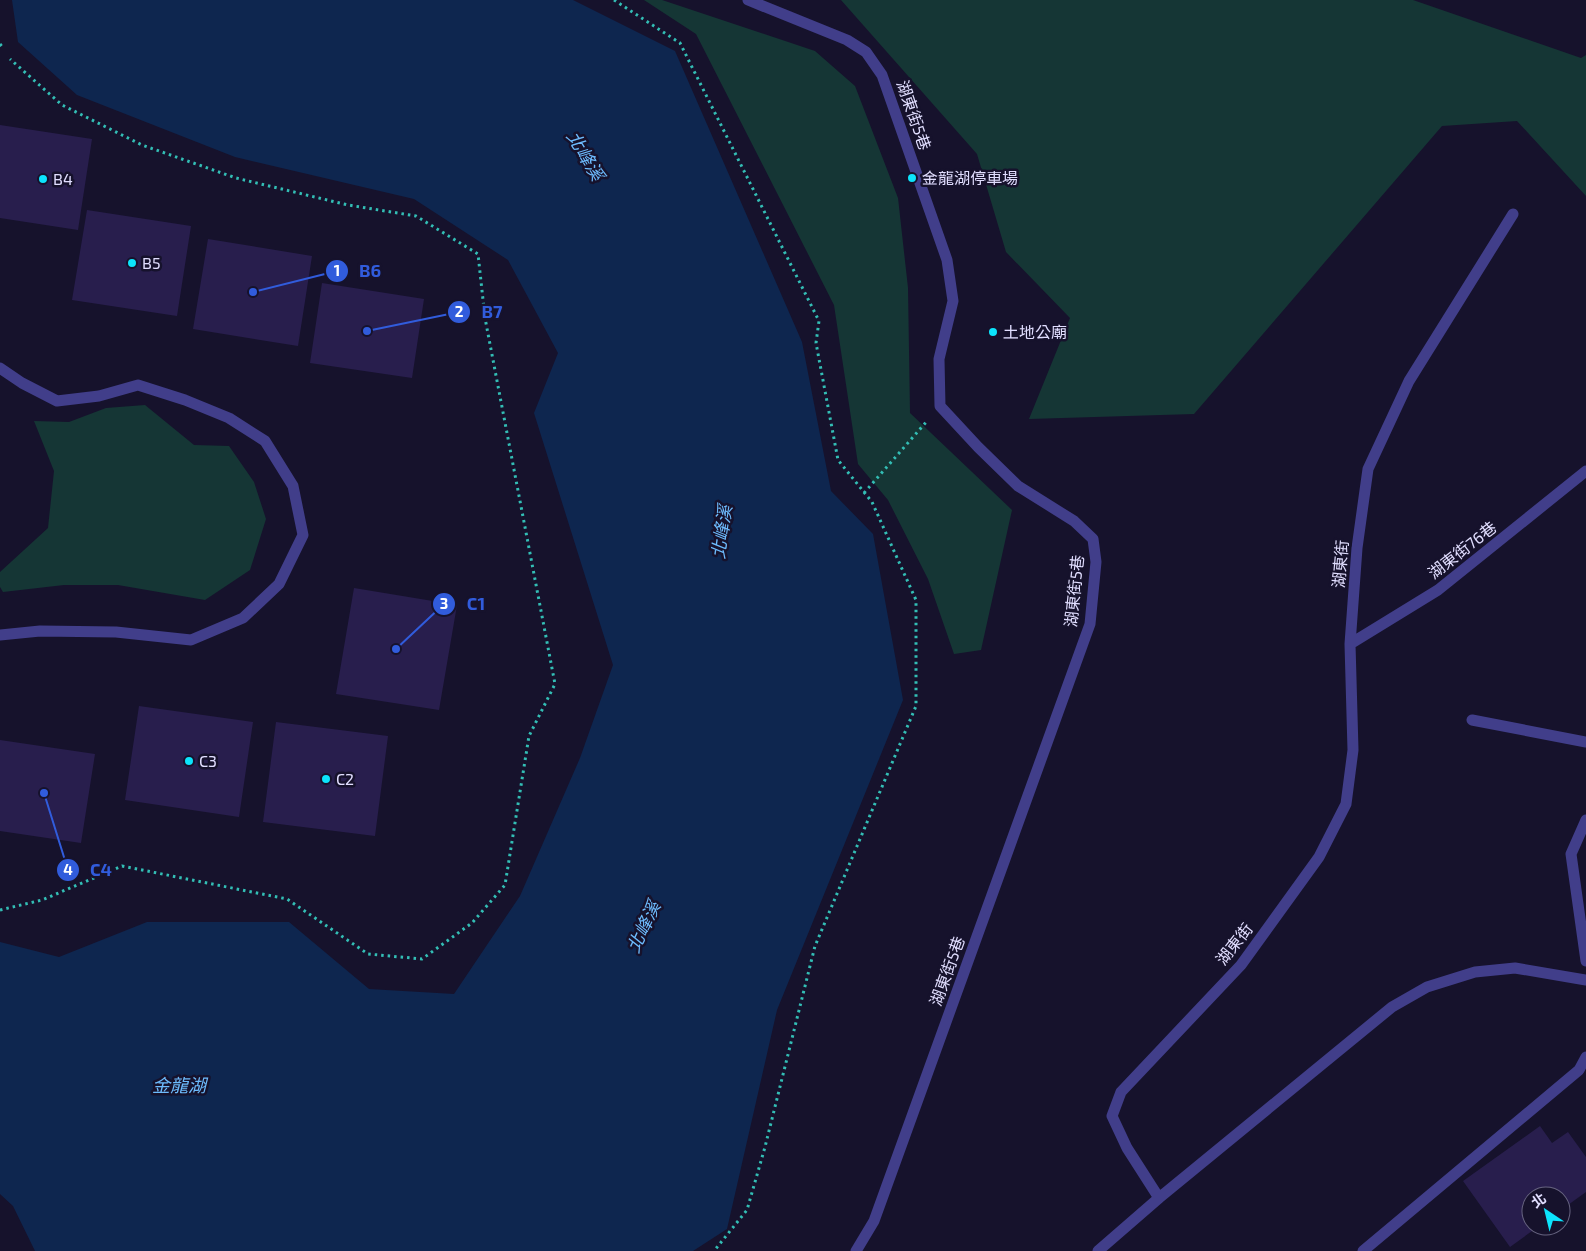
<svg xmlns="http://www.w3.org/2000/svg" width="1586" height="1251" viewBox="0 0 1586 1251" font-family="'Exo 2','Noto Sans TC',sans-serif">
	<style>
		.green { fill: #153635 }
		.water { fill: #0e264f }
		.building { fill: #281e4d }
		.lines { fill: none; stroke-linecap: round; stroke-linejoin: round }
		.path { stroke: #33beb5; stroke-width: 3; stroke-dasharray: 2.5 4; stroke-linecap: butt }
		.lane { stroke: #413e8a; stroke-width: 11 }
		.poi-dot { fill: #0ce4fc; stroke: #16122c; stroke-width: 2 }
		.labels { text-anchor: middle; stroke-width: 5; stroke-linejoin: round; paint-order: stroke }
		.street-label { font-size: 16px; fill: #e1deff; stroke: #16122c }
		.poi-label { font-size: 16px; fill: #e1deff; stroke: #16122c; text-anchor: start }
		.water-label { font-size: 18px; font-style: italic; fill: #6dbbfd; stroke: #16122c }
		.leader { fill: none; stroke: #315cdc; stroke-width: 2 }
		.callout-dot { fill: #315cdc; stroke: #16122c; stroke-width: 2 }
		.mark-label { font-size: 15px; text-anchor: middle; font-weight: bold; fill: #fff }
		.callout-label { font-size: 18px; text-anchor: middle; font-weight: bold; fill: #315cdc; stroke: #16122c; stroke-width: 5; stroke-linejoin: round; paint-order: stroke }
	</style>
	<rect width="100%" height="100%" fill="#16122c"/>
	<path class="green" d="M644 0H662L815 51 855 86 898 198 908 288 910 413 1012 510 981 650 954 654 928 579 888 500 858 464 834 305 696 34Z
		M841 0H1413L1581 58 1586 55V196L1517 121 1442 126 1194 414 1029 419 1070 318 1006 252 977 154Z
		M145 405 194 445 229 446 254 482 266 519 250 570 205 600 118 585H64L3 592 0 587V572L48 528 54 471 34 421 69 422 106 408Z"/>
	<path class="water" d="M12 0H573L675 51 802 342 831 491 873 534 903 700 777 1010 727 1229 693 1251H35L13 1206 0 1194V942L59 957 147 922H289L369 989 454 994 520 896 580 758 613 665 534 413 558 353 508 260 414 199 235 157 77 95 18 42Z"/>
	<path class="building" d="M0 125 92 139 78 230 0 218Z
		M87 210 191 226 177 316 72 300Z
		M208 239 312 256 298 346 193 329Z
		M322 283 424 299 412 378 310 363Z
		M354 588 457 605 439 710 336 694Z
		M139 706 253 722 239 817 125 800Z
		M276 722 388 736 375 836 263 822Z
		M0 740 95 754 81 843 0 831Z
		M1540 1126 1552 1143 1568 1132 1586 1157V1192L1561 1210V1196H1531V1226H1539L1510 1247 1463 1181Z"/>
	<g class="lines">
		<path class="path" d="M614 0 680 43 819 321 816 343 838 460 872 502 916 600V706L815 946 765 1147 747 1210 714 1251
			M0 44 4 49
			M864 493 928 420
			M0 910 42 900 122 866 287 899 368 954 422 959 472 923 505 885 529 736 555 684 485 318 478 254 416 216 348 205 236 178 142 145 62 105 10 59"/>
		<path class="lane" d="M748 0 847 40 866 52 882 75 947 260 953 301 939 359 940 406 978 447 1018 486 1074 521 1093 539 1096 562 1090 624 874 1221 856 1251
			M1513 214 1409 381 1368 469 1357 548 1350 644 1353 750 1346 804 1319 857 1241 965 1121 1092 1112 1116 1127 1148 1159 1198 1392 1007 1427 987 1475 972 1515 968 1586 980
			M0 368 22 383 57 401 99 396 138 385 185 400 229 418 265 441 293 486 303 535 279 584 243 618 191 640 116 632 40 631 0 635
			M1350 644 1438 590 1586 471
			M1472 720 1586 742
			M1586 820 1571 854 1586 961
			M1098 1251 1159 1198
			M1363 1251 1579 1070 1586 1057"/>
	</g>
	<g class="poi-dot">
		<circle cx="912" cy="178" r="5"/>
		<circle cx="43" cy="179" r="5"/>
		<circle cx="132" cy="263" r="5"/>
		<circle cx="993" cy="332" r="5"/>
		<circle cx="189" cy="761" r="5"/>
		<circle cx="326" cy="779" r="5"/>
	</g>
	<g class="labels">
		<g class="street-label">
			<text transform="translate(914 115) rotate(71)" y="6">湖東街5巷</text>
			<text transform="translate(1462 550) rotate(-38)" y="6">湖東街76巷</text>
			<text transform="translate(1340 564) rotate(-85)" y="6">湖東街</text>
			<text transform="translate(1074 591) rotate(-84)" y="6">湖東街5巷</text>
			<text transform="translate(1234 944) rotate(-52)" y="6">湖東街</text>
			<text transform="translate(947 971) rotate(-70)" y="6">湖東街5巷</text>
		</g>
		<g class="poi-label">
			<text x="922" y="184">金龍湖停車場</text>
			<text x="53" y="185">B4</text>
			<text x="142" y="269">B5</text>
			<text x="1003" y="338">土地公廟</text>
			<text x="199" y="767">C3</text>
			<text x="336" y="785">C2</text>
		</g>
		<g class="water-label">
			<text transform="translate(585 156) rotate(59)" y="6">北峰溪</text>
			<text transform="translate(722 532) rotate(-82)" y="6">北峰溪</text>
			<text transform="translate(644 927) rotate(-65)" y="6">北峰溪</text>
			<text x="179" y="1092">金龍湖</text>
		</g>
	</g>
	<path class="leader" d="M253 292L337 271M367 331L459 312M396 649L444 604M44 793L68 870"/>
	<g class="callout-dot">
		<circle cx="253" cy="292" r="5"/>
		<circle cx="367" cy="331" r="5"/>
		<circle cx="396" cy="649" r="5"/>
		<circle cx="44" cy="793" r="5"/>
		<circle cx="337" cy="271" r="12"/>
		<circle cx="459" cy="312" r="12"/>
		<circle cx="444" cy="604" r="12"/>
		<circle cx="68" cy="870" r="12"/>
	</g>
	<g class="mark-label">
		<text x="337" y="276">1</text>
		<text x="459" y="317">2</text>
		<text x="444" y="609">3</text>
		<text x="68" y="875">4</text>
	</g>
	<g class="callout-label">
		<text x="370" y="277">B6</text>
		<text x="492" y="318">B7</text>
		<text x="476" y="610">C1</text>
		<text x="101" y="876">C4</text>
	</g>
	<g transform="translate(1546 1211) rotate(325)"><circle r="24" fill="#16122c" stroke="#676480"/>
	<path d="M0-4L9 19L0 12L-9 19Z" fill="#0ce4fc"/>
	<text y="-8" font-size="14" font-weight="bold" text-anchor="middle" fill="#e1deff">北</text>
	</g>
</svg>
